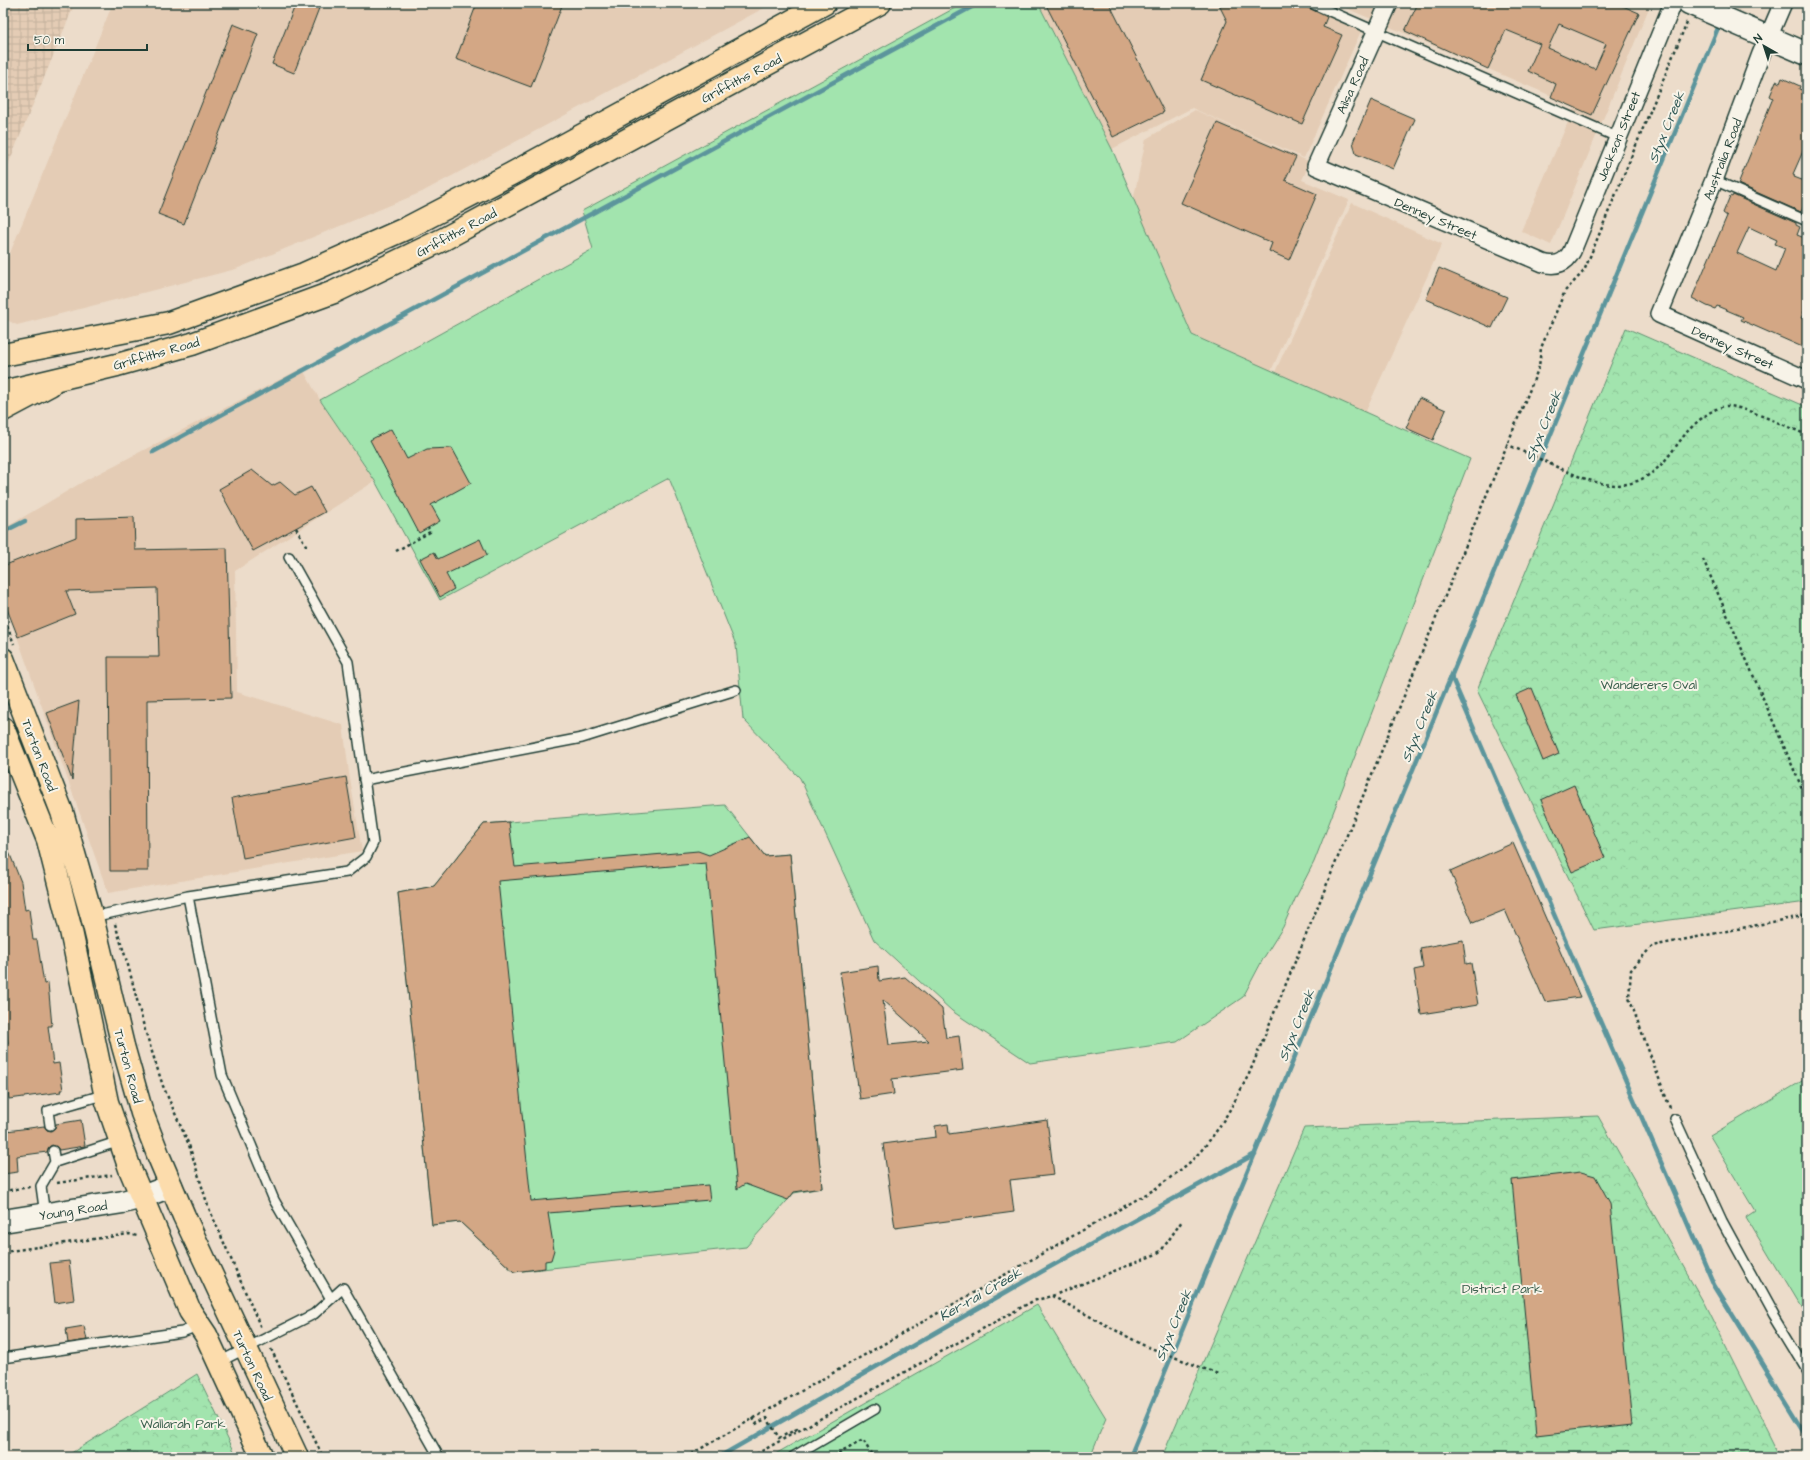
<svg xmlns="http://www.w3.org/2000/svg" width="1810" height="1460" viewBox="0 0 1810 1460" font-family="'Architects Daughter',sans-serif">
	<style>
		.built { fill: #e4ccb5 }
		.industrial { fill: url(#industrial-grid) }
		.grass { fill: #a2e4ae; stroke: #609071 }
		.forest { fill: url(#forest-crowns); stroke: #609071 }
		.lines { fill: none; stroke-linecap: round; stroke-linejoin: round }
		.stream { stroke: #5b959c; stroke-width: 4.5 }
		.building { fill: #d3a785; stroke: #1f3d34; fill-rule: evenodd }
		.lane-casing { stroke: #1f3d34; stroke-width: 12 }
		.street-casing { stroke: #1f3d34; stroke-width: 20 }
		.secondary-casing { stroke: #1f3d34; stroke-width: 25 }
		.primary-casing { stroke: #1f3d34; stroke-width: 25 }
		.highway-casing { stroke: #1f3d34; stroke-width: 25 }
		.path { stroke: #1f3d34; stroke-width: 2.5; stroke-dasharray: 3 3; stroke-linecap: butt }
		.lane { stroke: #f7f3e8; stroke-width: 9 }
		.street { stroke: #f7f3e8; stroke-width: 17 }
		.secondary { stroke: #f7f3e8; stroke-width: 22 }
		.primary { stroke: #fcdcac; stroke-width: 22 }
		.highway { stroke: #fcdcac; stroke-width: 22 }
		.labels { text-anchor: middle; stroke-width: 4; stroke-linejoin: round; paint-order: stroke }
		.street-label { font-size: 13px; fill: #1f3d34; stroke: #f7f3e8 }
		.park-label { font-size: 13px; fill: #395e4c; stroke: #f7f3e8 }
		.water-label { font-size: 14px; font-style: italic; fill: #335a57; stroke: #f7f3e8 }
	</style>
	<defs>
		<pattern id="industrial-grid" width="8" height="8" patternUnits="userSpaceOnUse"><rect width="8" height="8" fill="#e4ccb5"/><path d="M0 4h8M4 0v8" fill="none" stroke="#c3b09c"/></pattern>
		<pattern id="forest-crowns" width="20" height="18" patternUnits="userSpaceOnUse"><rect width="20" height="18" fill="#a2e4ae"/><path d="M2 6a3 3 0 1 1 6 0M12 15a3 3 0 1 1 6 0" fill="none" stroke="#8bc496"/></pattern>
	</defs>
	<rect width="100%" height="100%" fill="#ecdcca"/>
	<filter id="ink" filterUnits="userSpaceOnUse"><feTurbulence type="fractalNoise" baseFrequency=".025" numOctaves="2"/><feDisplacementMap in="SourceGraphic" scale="8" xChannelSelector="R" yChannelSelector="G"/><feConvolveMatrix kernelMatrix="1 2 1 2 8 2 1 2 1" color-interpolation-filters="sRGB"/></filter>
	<g filter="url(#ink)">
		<path class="built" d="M113 3H773L422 192 236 269 17 325 3 318V270Z
			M1038 3H1297L1361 31 1304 158 1192 108 1112 149Z
			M1334 3H1651L1551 245 1521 231 1575 106Z
			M1195 110 1310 162 1302 180 1349 200 1271 371 1192 335 1133 201 1146 139Z
			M1352 203 1442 244 1365 413 1275 372Z
			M302 368 320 400 375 481 235 571 237 692 343 725 349 773 362 851 108 893 3 597V529L86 480Z"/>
		<path class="industrial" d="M3 3H75L3 177Z"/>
		<path class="grass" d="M964 3H1038L1112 149 1192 335 1470 459 1314 862 1296 897 1283 927 1263 959 1243 997 1177 1042 1030 1063 952 1011 874 940 800 778 743 719 736 645 669 478 440 600 375 481 320 400 593 249 582 211Z
			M725 805 765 856 790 854 822 1188 794 1193 746 1247 514 1272 460 1222 432 1225 398 893 434 886 484 824Z
			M1807 1078V1319L1746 1217 1755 1211 1710 1136Z
			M1037 1305 1106 1418 1090 1457H770Z"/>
		<path class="forest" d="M1626 328 1807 407V902L1594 930 1477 690Z
			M1598 1116 1704 1303 1781 1457H1162L1304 1128Z
			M197 1374 237 1457H65Z"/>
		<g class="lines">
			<path class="stream" d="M1725 13 1729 3
				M153 452 979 3
				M3 532 25 521
				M1452 678 1714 1285 1807 1435
				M719 1457 1048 1268 1255 1154
				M1130 1457 1720 23"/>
		</g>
		<path class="building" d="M296 3H321L294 73 272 64Z
			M477 3H563L531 87 456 59Z
			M1045 3H1109L1164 112 1113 137Z
			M1218 3H1305L1309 8 1327 17 1323 27 1342 35 1302 124 1201 80 1227 21Z
			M1418 3H1616L1639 13 1592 115 1551 97 1556 84 1528 71 1540 44 1506 30 1488 69 1405 31ZM1559 24 1606 44 1595 69 1548 48Z
			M233 24 258 34 184 224 158 214Z
			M1782 78 1800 86 1799 89 1807 92V150L1804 149 1793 174 1795 175 1794 177 1807 182V199L1801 212 1738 184 1773 98 1770 96 1776 81 1780 83Z
			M1371 100 1415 119 1393 169 1356 154 1353 142Z
			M1217 123 1296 157 1285 180 1317 194 1289 260 1269 251 1272 243 1181 203Z
			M1733 195 1796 223V225L1800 227 1797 235 1807 239V305L1801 318 1807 321V349L1741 320 1743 317 1717 306 1715 309 1707 306 1692 298 1727 216 1723 213 1730 196 1732 197ZM1749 227 1777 240 1775 244 1785 248 1776 271 1737 253Z
			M1439 268 1507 297 1492 328 1426 299Z
			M1419 398 1446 410 1433 440 1406 428Z
			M391 429 407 459 427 449 452 448 471 483 431 505 440 521 419 533 370 440Z
			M252 470 272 486 280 482 295 495 311 487 325 512 253 551 219 489Z
			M134 517 135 550 227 548 231 698 147 700 148 871H110L108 657H159L157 588 66 591 75 614 18 637 7 609 6 610 3 602V566L76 537V519Z
			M480 539 487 555 446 574 454 589 440 597 420 559 434 552 438 559Z
			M1532 688 1559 754 1543 761 1516 695Z
			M79 701 72 780 47 713Z
			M346 777 356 837 243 858 232 798Z
			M1574 785 1605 858 1572 872 1541 800Z
			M509 822 515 867 698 851 709 855 750 837 765 856 790 854 822 1188 794 1192 788 1200 745 1184 737 1189 706 863 498 881 531 1201 708 1185 710 1200 548 1213 554 1250 551 1260 545 1261V1268L514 1272 460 1222 432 1225 398 893 434 886 484 824Z
			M3 837 21 882 25 910 29 909 33 940H37L44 984 48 983 52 1026H48L53 1064 59 1063 63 1090H60L61 1092 9 1099 3 1054 7 1053 5 1043H8L3 1006Z
			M1513 843 1580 997 1545 1002 1505 910 1473 923 1450 871Z
			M1463 940 1466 964 1471 963 1478 1005 1421 1014 1414 970 1423 968 1420 948Z
			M878 966 879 981 905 977 942 1009 946 1038 959 1036 963 1070 892 1079 894 1094 860 1099 840 972ZM883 1000 928 1040 929 1041 889 1045Z
			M81 1120 85 1146 59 1150 57 1147 52 1145 49 1147 47 1152 17 1156 18 1172 3 1174V1139L8 1138 7 1131 44 1126 47 1130 51 1131 55 1128 56 1124Z
			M1047 1120 1054 1175 1010 1180 1014 1212 895 1228 883 1144 936 1137 935 1126 948 1124 949 1134Z
			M1581 1172 1595 1176 1610 1203 1632 1424 1536 1435 1512 1180Z
			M69 1261 74 1300 55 1303 50 1263Z
			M84 1326 87 1340 68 1343 66 1329Z"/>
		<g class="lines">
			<g class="lane-casing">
				<path id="lane" d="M1311 3 1617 137
					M1714 180 1807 221
					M364 780 582 738 736 690
					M188 896 222 1075 274 1200 331 1299
					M92 917 188 896 347 872 366 857 373 843 348 662 289 557
					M1675 1119 1722 1221 1774 1316 1807 1370
					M50 1125 48 1111 106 1094
					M53 1151 55 1162
					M45 1215 41 1186 55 1162 120 1141
					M3 1358 182 1332 200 1325
					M219 1362 314 1314 343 1288 439 1457
					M793 1457 875 1409"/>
			</g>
			<g class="street-casing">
				<path id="street" d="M1389 3 1316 166 1543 263C1556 267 1566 263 1572 251L1673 3
					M1783 3 1761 54 1714 180 1659 314 1807 380"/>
			</g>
			<g class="secondary-casing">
				<path id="secondary" d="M1689 3 1807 54
					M3 1221 123 1202 142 1197 171 1186"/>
			</g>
			<g class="primary-casing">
				<path id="primary" d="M3 410 50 385
					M3 659 62 812 92 917 123 1046 142 1113 159 1157 184 1216 297 1457
					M3 728 48 840 71 931 107 1102 130 1169 190 1311 206 1335 262 1457"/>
			</g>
			<g class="highway-casing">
				<path id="highway" d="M3 355 169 323 304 274 407 228 511 174 825 3
					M3 392 117 365 192 344 334 292 444 239 880 3"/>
			</g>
			<path class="path" d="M1506 444C1524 452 1542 460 1559 468 1592 482 1621 496 1653 472 1667 461 1676 445 1687 432 1696 422 1713 407 1727 406 1738 404 1793 429 1807 435
				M296 528 307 547
				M396 551 430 532 428 528
				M1703 559 1807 800
				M3 615 14 644
				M115 924 128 965 144 1027 163 1086 189 1145 208 1206 261 1328
				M1670 1108 1629 998 1631 970 1652 946 1807 915
				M57 1183 112 1175
				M3 1191 30 1187
				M3 1252 129 1234 137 1236
				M1052 1296 1143 1345 1218 1374
				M271 1349 323 1457
				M753 1418 756 1424 767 1418 779 1438 797 1429V1430
				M686 1457 1155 1189C1166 1181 1178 1172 1189 1163 1216 1138 1233 1105 1249 1074L1539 367 1541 348 1565 291 1584 271 1687 22
				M751 1457 1033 1301 1052 1296 1154 1255 1161 1251 1182 1221
				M833 1457 863 1440 873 1457"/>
			<use href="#lane" class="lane"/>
			<use href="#street" class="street"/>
			<use href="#secondary" class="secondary"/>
			<use href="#primary" class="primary"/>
			<use href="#highway" class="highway"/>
		</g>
	</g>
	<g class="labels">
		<g class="street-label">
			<text transform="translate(741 78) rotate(-28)" y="5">Griffiths Road</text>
			<text transform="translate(1352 85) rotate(-66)" y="5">Ailsa Road</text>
			<text transform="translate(1618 136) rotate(-68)" y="5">Jackson Street</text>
			<text transform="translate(1722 159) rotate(-69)" y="5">Australia Road</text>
			<text transform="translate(1436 218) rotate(23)" y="5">Denney Street</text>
			<text transform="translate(456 232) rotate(-28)" y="5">Griffiths Road</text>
			<text transform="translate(1733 347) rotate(24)" y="5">Denney Street</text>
			<text transform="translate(156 353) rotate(-16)" y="5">Griffiths Road</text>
			<text transform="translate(40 755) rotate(69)" y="5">Turton Road</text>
			<text transform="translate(129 1066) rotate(75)" y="5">Turton Road</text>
			<text transform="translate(73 1210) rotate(-9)" y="5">Young Road</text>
			<text transform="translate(253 1365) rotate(65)" y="5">Turton Road</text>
		</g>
		<g class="park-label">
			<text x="1649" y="689">Wanderers Oval</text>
			<text x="1502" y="1293">District Park</text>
			<text x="183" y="1428">Wallarah Park</text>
		</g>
		<g class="water-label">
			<text transform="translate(1666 127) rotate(-68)" y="5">Styx Creek</text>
			<text transform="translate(1543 426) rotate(-68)" y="5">Styx Creek</text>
			<text transform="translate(1419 726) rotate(-68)" y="5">Styx Creek</text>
			<text transform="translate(1296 1025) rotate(-68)" y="5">Styx Creek</text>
			<text transform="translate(980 1294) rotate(-30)" y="5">Ker-rai Creek</text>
			<text transform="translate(1173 1325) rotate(-68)" y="5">Styx Creek</text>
		</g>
	</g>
	<rect width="1810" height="1460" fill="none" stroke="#f7f3e8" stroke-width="16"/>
	<rect x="8" y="8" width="1794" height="1444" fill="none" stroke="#1f3d34" stroke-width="1.5" filter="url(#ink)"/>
	<g transform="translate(1764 46) rotate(321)" stroke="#f7f3e8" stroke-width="3" paint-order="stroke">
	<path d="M0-3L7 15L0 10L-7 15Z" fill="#1f3d34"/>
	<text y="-6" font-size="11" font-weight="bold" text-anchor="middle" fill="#1f3d34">N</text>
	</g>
	<path d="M28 44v6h119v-6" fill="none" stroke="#1f3d34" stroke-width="2"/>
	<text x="34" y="44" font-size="12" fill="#1f3d34" stroke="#f7f3e8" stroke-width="3" paint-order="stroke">50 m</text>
</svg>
